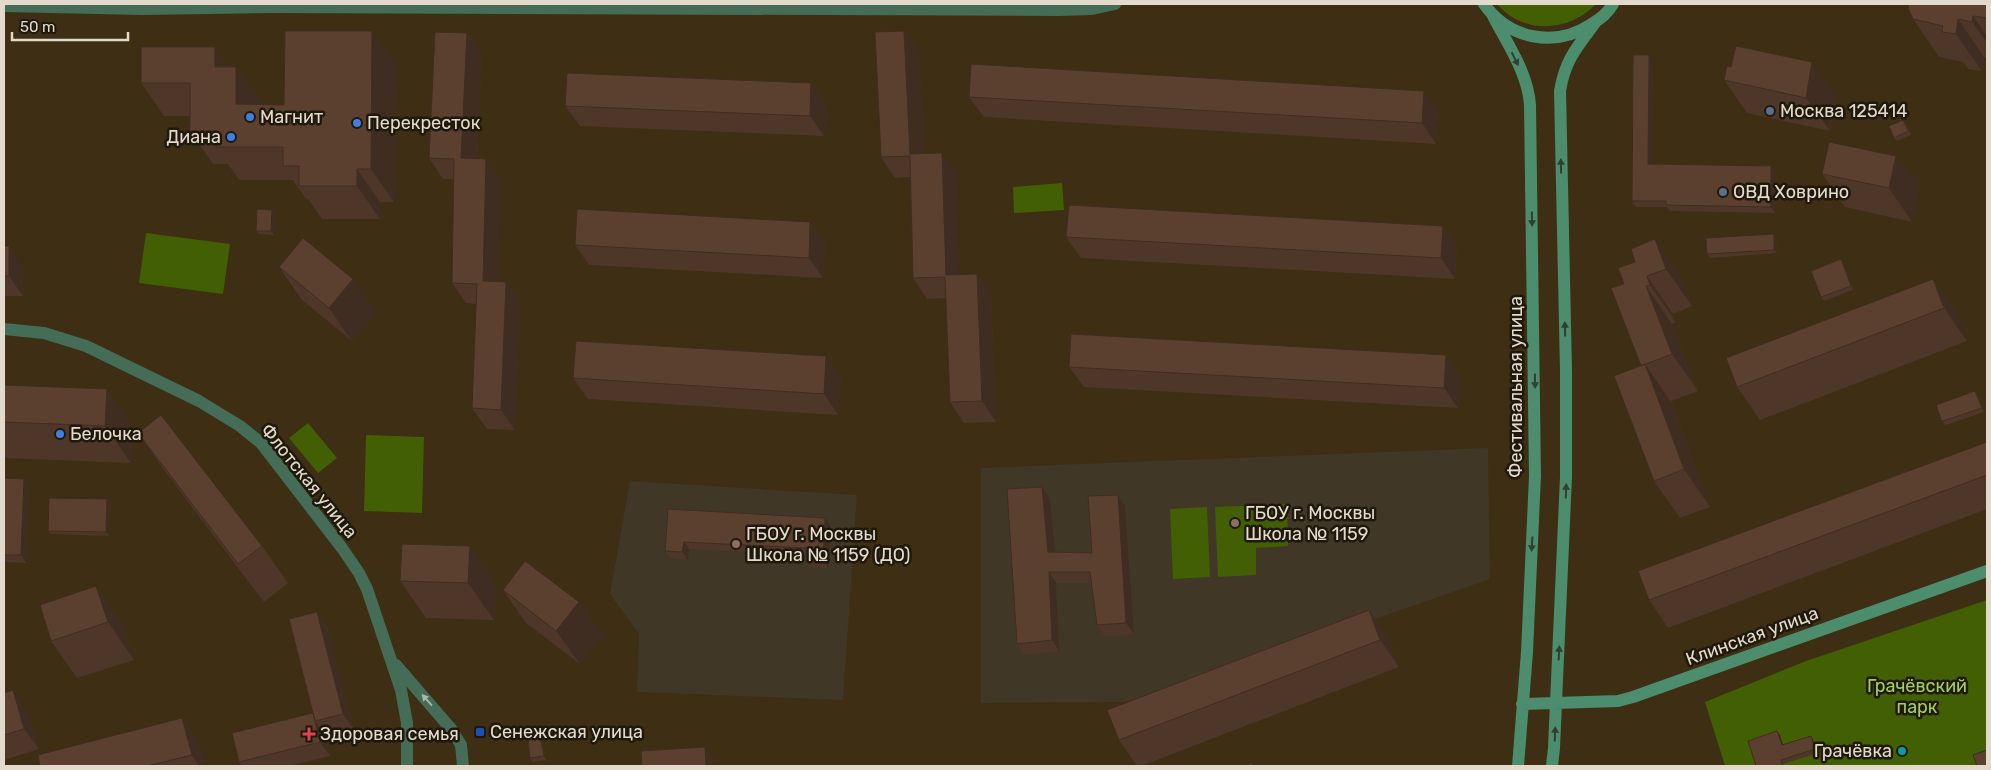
<svg xmlns="http://www.w3.org/2000/svg" width="1991" height="770" viewBox="0 0 1991 770" font-family="Rubik,sans-serif">
	<style>
		.education { fill: #413727 }
		.green { fill: #425f03 }
		.lines { fill: none; stroke-linecap: round; stroke-linejoin: round }
		.street { stroke: #446c57; stroke-width: 12 }
		.secondary { stroke: #4b8d6c; stroke-width: 12 }
		.wall { fill: #4e3728 }
		.shaded-wall { fill: #402d21 }
		.building { fill: #5b402f; stroke: #402d21 }
		.oneway { fill: #2e412e }
		.oneway2 { fill: #acb4a2 }
		.service-dot { fill: #5c6f8a; stroke: #1f180c; stroke-width: 2 }
		.shop-dot { fill: #3f7fe0; stroke: #1f180c; stroke-width: 2 }
		.education-dot { fill: #8d6e63; stroke: #1f180c; stroke-width: 2 }
		.transit-dot { fill: #1a4fb4; stroke: #1f180c; stroke-width: 2 }
		.health-dot { fill: #e0444e; stroke: #1f180c; stroke-width: 2 }
		.culture-dot { fill: #0f9aa8; stroke: #1f180c; stroke-width: 2 }
		.labels { text-anchor: middle; stroke-width: 5; stroke-linejoin: round; paint-order: stroke }
		.poi-label { font-size: 18px; fill: #e4dacb; stroke: #1f180c; text-anchor: start }
		.street-label { font-size: 18px; fill: #e4dacb; stroke: #1f180c }
		.park-label { font-size: 18px; fill: #a3d05a; stroke: #1f180c }
	</style>
	<rect width="100%" height="100%" fill="#3d2e14"/>
	<path class="education" d="M1488 448 1490 579 1136 702 981 703V468Z
		M630 481 857 495 843 700 637 692 639 634 610 594Z"/>
	<path class="green" d="M1497 4H1596C1570 32 1523 35 1497 4Z
		M1062 183 1064 210 1014 213 1013 187Z
		M146 233 230 244 223 294 139 283Z
		M308 423 337 458 318 473 289 438Z
		M366 435 424 437 422 513 364 511Z
		M1287 504 1288 546 1256 548V575L1218 577 1215 507Z
		M1207 507 1210 577 1173 579 1170 509Z
		M1987 600V766H1725L1705 702 1806 661Z"/>
	<g class="lines">
		<path class="street" d="M4 6 143 9 271 7 1059 10 1092 9 1115 4
			M4 329 44 333 86 346 199 401 240 426 261 443 342 548 359 573 367 589 401 690 407 723V766
			M396 665 452 730 461 745 463 766"/>
		<path class="secondary" d="M1484 4C1509 39 1554 48 1590 25 1599 20 1608 13 1613 4
			M1493 16C1507 43 1528 73 1530 105L1535 476 1527 652 1518 766
			M1522 704 1618 701 1633 697 1987 571
			M1552 766 1554 748 1566 477V371L1560 91C1565 60 1577 47 1595 23"/>
	</g>
	<path class="wall" d="M1987 4V57H1984L1982 71 1968 69 1963 62 1939 57 1913 19Z
		M904 31 919 51 924 154 942 153 956 174 959 274H977L991 294 996 422 964 423 950 402 946 298 927 299 913 278 910 177 895 178 881 157Z
		M467 33 482 54 477 159H486L500 179 498 282H506L520 302 515 430 487 429 472 408 477 304 466 303 452 283 454 179H443L429 158Z
		M1653 62 1652 164 1776 172 1775 213 1670 211 1667 207H1636L1632 201Z
		M396 64 394 202H380V219H322L308 199H306L293 180H239L228 164H213L190 131V116H164L141 83 229 67H236L259 100V105H284Z
		M1724 80 1835 95 1830 131 1747 113Z
		M811 83 826 104 824 136 580 126 565 106Z
		M969 97 1438 111 1436 144 984 117Z
		M1903 120 1906 124 1911 135 1897 141 1894 138Z
		M1896 156 1919 189 1912 222 1845 207 1822 174Z
		M272 210 275 213 274 235 259 234 256 231Z
		M810 222 825 242 823 278 589 265 575 245Z
		M1443 226 1457 246 1455 279 1081 258 1066 237Z
		M1774 234 1776 238 1777 253 1710 258 1707 254Z
		M4 246 23 266V296H4Z
		M1631 249 1681 277 1692 306 1673 314 1676 322 1672 324 1698 391 1671 401 1710 507 1680 518 1654 481 1641 366 1635 262Z
		M1841 259 1843 263 1853 290 1824 301 1821 297Z
		M279 267 376 312 352 341 302 300Z
		M1933 279 1956 312 1967 341 1760 420 1737 387Z
		M1446 355 1460 376 1458 408 1084 387 1069 367Z
		M841 377 838 415 588 399 573 378Z
		M4 385 133 427 131 463 4 458Z
		M1978 395 1984 412 1946 425 1944 424 1941 420Z
		M138 433 262 546 288 583 264 602 164 470Z
		M1987 442V509L1668 628 1649 600Z
		M4 478 29 486 26 563 4 562Z
		M1042 487 1050 498 1055 552 1092 553 1125 506 1134 634 1105 637 1097 625 1092 583H1056L1059 651 1025 655 1017 644Z
		M107 499 110 503 109 536 51 534 48 531Z
		M668 509 825 518 831 526 828 568 810 567 805 560V555L689 549 688 560 670 558 665 551Z
		M400 581 496 584 494 620 426 618Z
		M96 586 122 624 134 660 77 678 51 641Z
		M503 590 603 635 580 664 526 623Z
		M1369 610 1388 638 1399 667 1141 766H1137L1119 740Z
		M327 626 353 728 325 735 330 756 289 766H242L239 762 313 713Z
		M4 693 27 711 39 749 4 760Z
		M182 718 197 739 204 766H40Z
		M1780 735 1783 745 1813 740 1818 753 1783 764 1756 766Z
		M542 740 546 760 533 762 530 758Z"/>
	<path class="shaded-wall" d="M1973 16 1987 36V43L1972 22Z
		M1958 19 1984 57 1982 71 1956 34Z
		M372 31 396 64 394 202 371 169Z
		M904 31 919 51 925 175 910 154Z
		M467 33 482 54 476 179 461 158Z
		M215 47 236 77V67L259 100V138L236 104 215 67Z
		M1649 55 1653 62 1652 170 1648 164Z
		M1812 62 1835 95 1830 131 1806 98Z
		M811 83 826 104 824 136 810 116Z
		M1424 91 1438 111 1436 144 1422 123Z
		M942 153 956 174 960 295 946 275Z
		M1896 156 1919 189 1912 222 1889 188Z
		M486 159 500 179 498 301 483 281Z
		M1771 166 1776 172 1775 213 1771 207Z
		M357 169 380 202V219L357 186Z
		M272 210 275 213 274 235 271 231Z
		M810 222 825 242 823 278 809 258Z
		M1443 226 1457 246 1455 279 1441 258Z
		M1774 234 1776 238 1777 253 1774 250Z
		M1655 239 1681 277 1692 306 1666 269Z
		M9 246 23 266V296L9 276Z
		M977 274 991 294 996 422 982 401Z
		M1647 276 1673 314 1676 322 1650 285Z
		M353 279 376 312 352 341 329 308Z
		M1933 279 1956 312 1967 341 1944 308Z
		M506 282 520 302 515 430 501 410Z
		M1646 286 1672 324 1698 391 1672 354Z
		M1446 355 1460 376 1458 408 1444 388Z
		M826 356 841 377 838 415 824 394Z
		M1645 364 1671 402 1710 507 1684 469Z
		M107 389 133 427 131 463 105 426Z
		M1975 391 1978 395 1984 412 1982 408Z
		M24 479 29 486 26 563 21 555Z
		M1042 487 1050 498 1056 563 1048 552Z
		M1118 495 1125 506 1134 634 1126 623Z
		M107 499 110 503 109 536 106 532Z
		M825 518 831 526 828 568 823 560Z
		M684 542 689 549 688 560 682 552Z
		M470 546 496 584 494 620 468 583Z
		M1049 572 1056 583 1059 651 1052 640Z
		M96 586 122 624 134 660 108 622Z
		M579 602 603 635 580 664 556 631Z
		M1369 610 1388 638 1399 667 1380 640Z
		M317 612 327 626 353 728 343 714Z
		M13 690 27 711 39 749 24 729Z
		M182 718 197 739 204 766H199L192 755Z
		M315 721 325 735 330 756 320 742Z
		M1777 731 1780 735 1784 749 1782 745Z
		M540 736 542 740 546 760 544 756Z
		M1811 736 1813 740 1818 753 1815 749Z
		M705 747 713 758V766H706Z"/>
	<path class="building" d="M1909 4H1987V18L1973 16 1972 22 1958 19 1956 34 1942 32 1943 26 1913 19 1908 8Z
		M285 31H372L371 169H357V186H299V166H283V147H216V131H190V83H141V47H215V67H236V104L284 105Z
		M904 31 910 154 942 153 946 275 977 274 982 401 950 402 945 277 913 278 910 156 881 157 875 32Z
		M435 32 467 33 461 158 486 159 483 281 506 282 501 410 472 408 477 284 452 283 454 159 429 158Z
		M1736 46 1812 62 1806 98 1724 80 1727 66 1731 67Z
		M1633 55H1649L1648 164 1771 166V207L1666 205V201H1632Z
		M971 64 1424 91 1422 123 969 97Z
		M567 73 811 83 810 116 565 106Z
		M1903 120 1908 131 1894 138 1889 126Z
		M1829 142 1896 156 1889 188 1822 174Z
		M1069 205 1443 226 1441 258 1066 237Z
		M257 209 272 210 271 231H256Z
		M577 209 810 222 809 258 575 245Z
		M1774 234V250L1707 254 1706 238Z
		M303 238 353 279 329 308 279 267Z
		M1655 239 1666 269 1647 276 1650 285 1646 286 1672 354 1641 366 1611 288 1624 284 1618 268 1635 262 1631 249Z
		M4 246H9V276H4Z
		M1841 259 1851 286 1821 297 1811 271Z
		M1933 279 1944 308 1737 387 1726 358Z
		M1071 334 1446 355 1444 388 1069 367Z
		M576 341 826 356 824 394 573 378Z
		M1645 364 1684 469 1654 481 1614 376Z
		M4 385 107 389 105 426 4 422Z
		M1975 391 1982 408 1943 421 1941 420 1936 405Z
		M161 415 262 546 238 564 138 433Z
		M1987 442V475L1649 600 1638 571Z
		M4 478 24 479 21 555H4Z
		M1042 487 1048 552 1092 553 1088 496 1118 495 1126 623 1097 625 1090 572H1049L1052 640 1017 644 1007 489Z
		M49 498 107 499 106 532 48 531Z
		M668 509 825 518 823 560H805L806 548 684 542 682 552 665 551Z
		M402 544 470 546 468 583 400 581Z
		M525 561 579 602 556 631 503 590Z
		M96 586 108 622 51 641 40 605Z
		M1369 610 1380 640 1119 740 1107 710Z
		M317 612 343 714 315 721 289 619Z
		M13 690 24 729 4 735V693Z
		M313 713 320 742 239 762 232 733Z
		M182 718 192 755 147 766H40L38 755Z
		M1777 731 1782 745 1811 736 1815 749 1781 760 1783 766H1756L1748 741Z
		M540 736 544 756 530 758 528 739Z
		M705 747 706 766H642L641 751Z
		M1987 750V766H1977L1973 755Z
		M1252 763 1253 766H1244Z"/>
	<defs><path id="oneway-solid" d="M-6-.8H1V-3.2L6.5 0L1 3.2V.8H-6Z" transform="scale(1.25)"/></defs>
	<g class="oneway">
		<use href="#oneway-solid" transform="translate(1515 59) rotate(63)"/>
		<use href="#oneway-solid" transform="translate(1561 166) rotate(-91)"/>
		<use href="#oneway-solid" transform="translate(1532 219) rotate(89)"/>
		<use href="#oneway-solid" transform="translate(1565 329) rotate(-91)"/>
		<use href="#oneway-solid" transform="translate(1535 381) rotate(89)"/>
		<use href="#oneway-solid" transform="translate(1566 491) rotate(-88)"/>
		<use href="#oneway-solid" transform="translate(1532 544) rotate(93)"/>
		<use href="#oneway-solid" transform="translate(1559 653) rotate(-87)"/>
		<use href="#oneway-solid" transform="translate(1555 734) rotate(-88)"/>
	</g>
	<use class="oneway2" href="#oneway-solid" transform="translate(427 700) rotate(-132)"/>
	<g class="service-dot">
		<circle cx="1770" cy="111" r="5"/>
		<circle cx="1723" cy="192" r="5"/>
	</g>
	<g class="shop-dot">
		<circle cx="250" cy="117" r="5"/>
		<circle cx="357" cy="123" r="5"/>
		<circle cx="231" cy="137" r="5"/>
		<circle cx="60" cy="434" r="5"/>
	</g>
	<g class="education-dot">
		<circle cx="1235" cy="523" r="5"/>
		<circle cx="736" cy="544" r="5"/>
	</g>
	<rect class="transit-dot" x="475" y="727" width="10" height="10" rx="2.5"/>
	<path class="health-dot" d="M306.5 726.5h5v5h5v5h-5v5h-5v-5h-5v-5h5z"/>
	<circle class="culture-dot" cx="1902" cy="751" r="5"/>
	<g class="labels">
		<g class="poi-label">
			<text x="1780" y="117">Москва 125414</text>
			<text x="260" y="123">Магнит</text>
			<text x="367" y="129">Перекресток</text>
			<text x="221" y="143" text-anchor="end">Диана</text>
			<text x="1733" y="198">ОВД Ховрино</text>
			<text x="70" y="440">Белочка</text>
			<text x="1245" y="519">ГБОУ г. Москвы<tspan x="1245" dy="21">Школа № 1159</tspan></text>
			<text x="746" y="540">ГБОУ г. Москвы<tspan x="746" dy="21">Школа № 1159 (ДО)</tspan></text>
			<text x="490" y="738">Сенежская улица</text>
			<text x="320" y="740">Здоровая семья</text>
			<text x="1892" y="757" text-anchor="end">Грачёвка</text>
		</g>
		<g class="street-label">
			<text transform="translate(1516 387) rotate(-90)" y="6">Фестивальная улица</text>
			<text transform="translate(309 481) rotate(51)" y="6">Флотская улица</text>
			<text transform="translate(1752 636) rotate(-20)" y="6">Клинская улица</text>
		</g>
		<g class="park-label">
			<text x="1917" y="692">Грачёвский<tspan x="1917" dy="21">парк</tspan></text>
		</g>
	</g>
	<rect width="1991" height="770" fill="none" stroke="#e4dacb" stroke-width="10"/>
	<path d="M12 32v8h116v-8" fill="none" stroke="#e4dacb" stroke-width="2.5"/>
	<text x="20" y="32" font-size="15" fill="#e4dacb" stroke="#1f180c" stroke-width="4" paint-order="stroke">50 m</text>
</svg>
